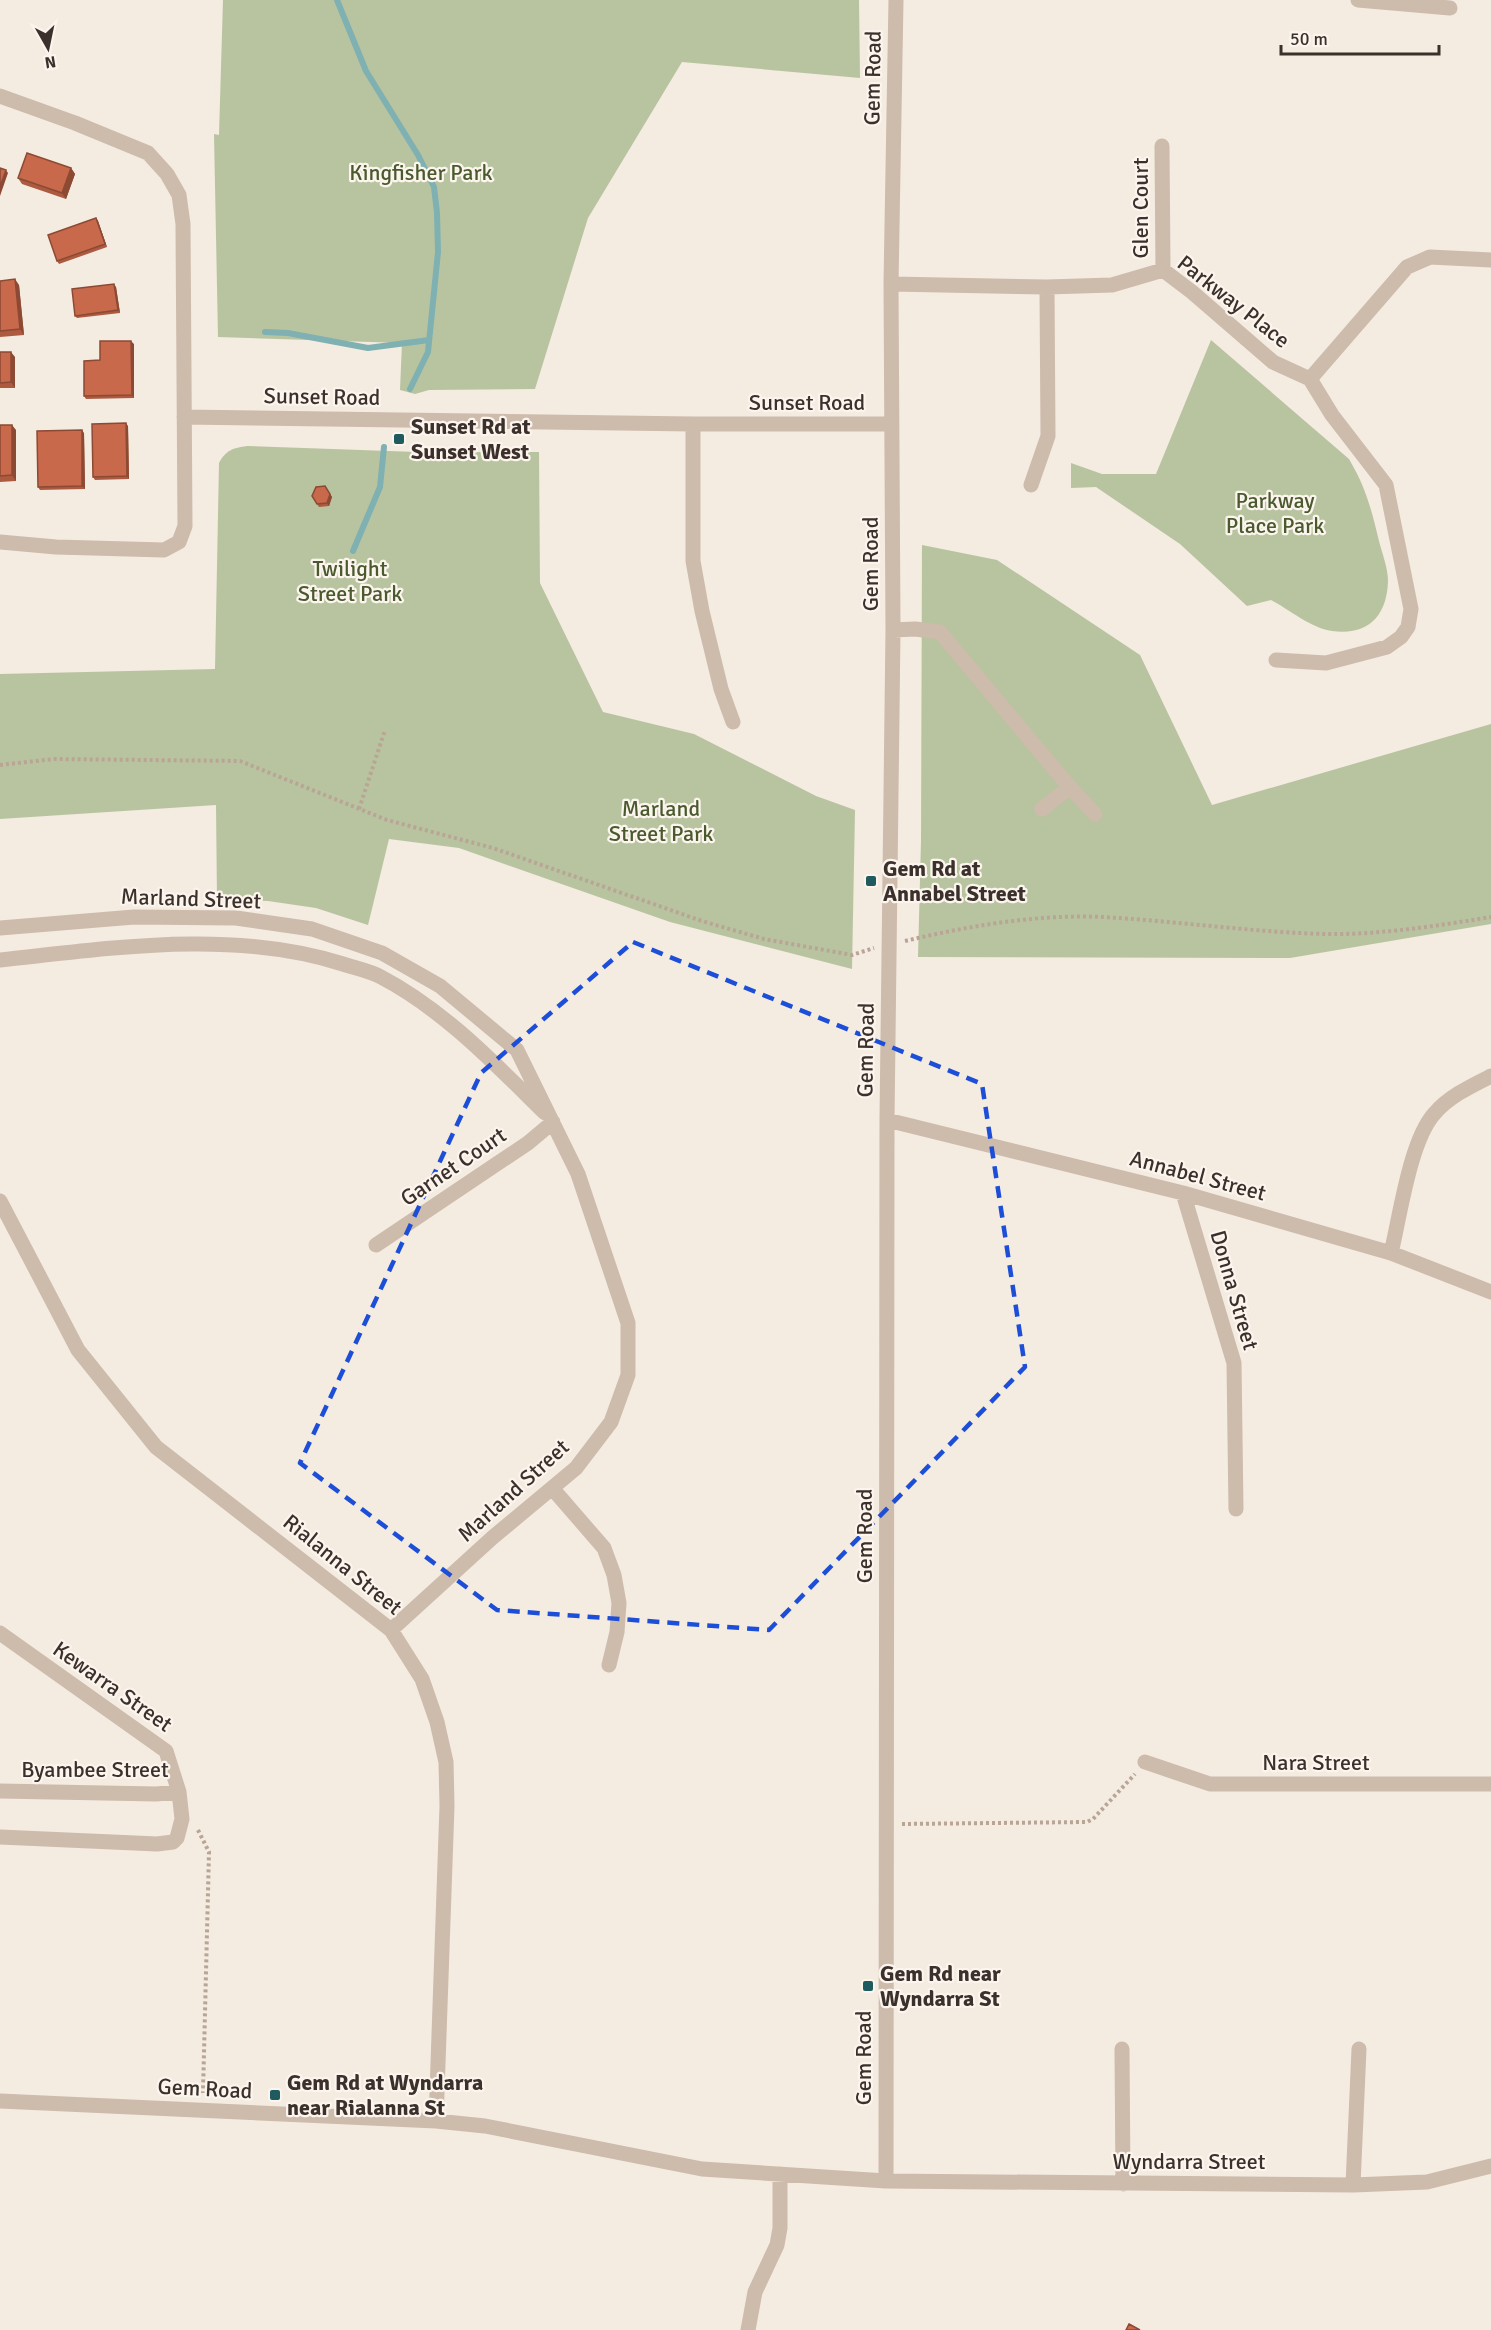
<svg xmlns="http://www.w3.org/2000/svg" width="1491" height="2330" viewBox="0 0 1491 2330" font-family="Signika,sans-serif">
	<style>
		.green { fill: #b8c4a0 }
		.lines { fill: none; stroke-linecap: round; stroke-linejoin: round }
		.stream { stroke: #7fb0b2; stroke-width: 6 }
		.path { stroke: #b9a596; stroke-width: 4; stroke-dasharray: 3 3; stroke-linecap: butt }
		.minor { stroke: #cdbbac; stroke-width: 15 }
		.wall { fill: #ac5a40 }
		.shaded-wall { fill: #8c4a34 }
		.building { fill: #c8694b; stroke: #8c4a34; stroke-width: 1.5 }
		.marked { fill: none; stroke: #1d4ed8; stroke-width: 4.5; stroke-dasharray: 12 8; stroke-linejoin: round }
		.poi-dot { fill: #1f5a5e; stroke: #fbf5ee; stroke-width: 2 }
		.labels { text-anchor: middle; stroke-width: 4.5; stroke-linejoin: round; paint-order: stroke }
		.street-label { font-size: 22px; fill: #3b302b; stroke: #fbf5ee }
		.park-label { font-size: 22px; fill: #4a5a2e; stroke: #fbf5ee }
		.poi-label { font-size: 22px; font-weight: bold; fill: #3b302b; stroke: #fbf5ee; text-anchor: start }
	</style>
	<rect width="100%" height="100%" fill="#f4ebe1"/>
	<path class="green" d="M223 0H859L860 78 682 62 588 218 535 389 429 390 415 394 400 390 402 343 218 337 214 134 219 135Z
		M1211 340 1349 459C1366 488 1371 508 1379 541 1382 553 1388 568 1388 581 1387 616 1368 636 1332 631 1311 628 1290 610 1271 600L1247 606 1180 544 1096 487 1071 488V463L1102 474H1156Z
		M247 446 417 452H539L540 583 603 712 694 734 816 796 855 810 852 969 670 922 459 848 389 839 368 925 316 908 268 901 217 899 216 805 0 819V674L215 669 219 463C226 450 233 448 247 446Z
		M922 545 997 560 1140 655 1212 805 1491 724V924L1290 958 918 957 921 841Z"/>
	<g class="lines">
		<path class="stream" d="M337 0 366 71 418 155 434 187 437 213 438 252 428 352 410 389
			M265 332 288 333 368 348 429 340
			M353 551 380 487 384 447"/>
		<path class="path" d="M0 765 54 759 240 761 387 820 493 848 702 921 764 939 852 955 874 948
			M359 809 385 730
			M905 941C969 926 1036 914 1102 917 1176 921 1250 932 1324 934 1380 935 1436 926 1491 917
			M902 1824 1087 1822 1093 1819 1135 1774
			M198 1830 209 1852 203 2093"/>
		<path class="minor" d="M1358 0 1450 8
			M0 96 75 123 148 153 167 174 179 195 183 224 185 526 179 542 164 550 56 547 0 542
			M1162 146 1163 270
			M891 284 1047 287 1112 285 1163 270 1192 292 1273 362 1310 379 1332 415 1386 485 1411 609 1408 627 1401 637 1387 647 1326 663 1276 660
			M1310 379 1407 267 1430 257 1491 260
			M184 417 693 424H892
			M693 424V561L702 611 721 689 733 722
			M1031 485 1048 436 1047 287
			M893 630 915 629 940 632 1067 784 1095 814
			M1042 809 1070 787
			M0 928 134 917 236 918 312 929 382 953 440 986 517 1050 578 1174 628 1323V1375L611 1422 576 1468 492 1538 391 1630
			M0 960C113 948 232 929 343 964 355 968 370 971 381 977 444 1010 495 1064 545 1113
			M887 1120 1183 1193 1391 1253 1491 1292
			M1183 1193 1234 1363 1236 1509
			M0 1201 78 1350 156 1447 391 1630 422 1679 437 1722 446 1762 447 1806 436 2121
			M376 1245 528 1143 553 1122
			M1391 1253C1400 1216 1410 1141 1434 1114 1448 1097 1471 1086 1491 1076
			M552 1488 604 1548 614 1575 619 1603 617 1632 609 1665
			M0 1633 166 1751 179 1792 182 1819 177 1838 173 1842 157 1844 0 1837
			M1145 1762 1210 1784H1491
			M0 1791 156 1794 179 1792
			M1122 2049 1123 2184
			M0 2101 436 2121 485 2126 702 2169 886 2181 1353 2185 1427 2182 1491 2166
			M886 2181 887 1120 893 630 891 284 896 0
			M1353 2185 1359 2049
			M748 2330 755 2292 777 2245 780 2228V2174"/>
	</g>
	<path class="wall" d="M71 168 75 174 66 199 22 184 18 178Z
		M96 218 98 221 107 247 59 264 57 261Z
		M0 281 19 285 24 335 0 337Z
		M116 287 120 313 77 318 75 316Z
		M134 344V398L86 399 84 396 100 360Z
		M0 352 15 357V388H0Z
		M0 425 16 430V481L0 482Z
		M128 426 129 479 95 480 93 477Z
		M84 433 85 489 40 490 38 487Z
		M325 486 332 497 329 506 319 507 312 496Z"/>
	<path class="shaded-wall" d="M71 168 75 174 66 199 62 193Z
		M6 170 8 173 0 196V187Z
		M96 218 98 221 107 247 105 244Z
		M15 279 19 285 24 335 20 329Z
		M114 284 116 287 120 313 118 310Z
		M131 341 134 344V398L132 395Z
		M11 352 15 357V388L11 382Z
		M126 423 128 426 129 479 127 476Z
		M12 425 16 430V481L12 475Z
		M82 430 84 433 85 489 82 486Z
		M330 494 332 497 329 506 327 503Z"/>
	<path class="building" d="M27 153 71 168 62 193 18 178Z
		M0 168 6 170 0 187Z
		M96 218 105 244 57 261 48 235Z
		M15 279 20 329 0 331V281Z
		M114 284 118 310 75 316 72 289Z
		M100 341H131L132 395 84 396V361L100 360Z
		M0 352H11V382L0 383Z
		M126 423 127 476 93 477 92 424Z
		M0 425H12V475L0 476Z
		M82 430V486L38 487 37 431Z
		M325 486 330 494 327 503 317 504 312 496 316 487Z
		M1129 2324 1140 2330H1126Z"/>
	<path class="marked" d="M633 942 982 1084 1025 1367 769 1630 497 1610 300 1463 481 1073Z"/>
	<g class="poi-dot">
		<rect x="393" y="433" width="12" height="12" rx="3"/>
		<rect x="865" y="875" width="12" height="12" rx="3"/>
		<rect x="862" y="1980" width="12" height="12" rx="3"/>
		<rect x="269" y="2089" width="12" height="12" rx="3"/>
	</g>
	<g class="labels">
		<g class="street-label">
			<text transform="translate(872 78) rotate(-89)" y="8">Gem Road</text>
			<text transform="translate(1140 208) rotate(-90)" y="8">Glen Court</text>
			<text transform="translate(1234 301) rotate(38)" y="8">Parkway Place</text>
			<text transform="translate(322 396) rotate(1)" y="8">Sunset Road</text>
			<text x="807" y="410">Sunset Road</text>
			<text transform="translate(870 564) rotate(-90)" y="8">Gem Road</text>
			<text transform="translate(191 898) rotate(2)" y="8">Marland Street</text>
			<text transform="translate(865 1050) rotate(-89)" y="8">Gem Road</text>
			<text transform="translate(453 1166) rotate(-34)" y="8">Garnet Court</text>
			<text transform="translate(1198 1175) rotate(15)" y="8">Annabel Street</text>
			<text transform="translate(1235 1290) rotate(74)" y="8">Donna Street</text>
			<text transform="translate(513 1490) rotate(-42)" y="8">Marland Street</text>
			<text transform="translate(864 1536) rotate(-90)" y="8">Gem Road</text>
			<text transform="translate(343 1564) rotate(39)" y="8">Rialanna Street</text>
			<text transform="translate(113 1686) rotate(35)" y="8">Kewarra Street</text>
			<text x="1316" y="1770">Nara Street</text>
			<text x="95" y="1777">Byambee Street</text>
			<text transform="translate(863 2058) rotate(-90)" y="8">Gem Road</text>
			<text transform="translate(205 2088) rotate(3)" y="8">Gem Road</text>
			<text x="1189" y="2169">Wyndarra Street</text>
		</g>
		<g class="park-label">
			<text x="421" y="180">Kingfisher Park</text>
			<text x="1275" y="508">Parkway<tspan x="1275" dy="25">Place Park</tspan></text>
			<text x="350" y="576">Twilight<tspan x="350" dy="25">Street Park</tspan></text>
			<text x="661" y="816">Marland<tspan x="661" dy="25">Street Park</tspan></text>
		</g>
		<g class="poi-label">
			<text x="411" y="434">Sunset Rd at<tspan x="411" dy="25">Sunset West</tspan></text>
			<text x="883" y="876">Gem Rd at<tspan x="883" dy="25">Annabel Street</tspan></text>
			<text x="880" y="1981">Gem Rd near<tspan x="880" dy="25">Wyndarra St</tspan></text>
			<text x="287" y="2090">Gem Rd at Wyndarra<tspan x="287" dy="25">near Rialanna St</tspan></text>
		</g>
	</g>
	<g transform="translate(48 48) rotate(171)" stroke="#fbf5ee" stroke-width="4.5" paint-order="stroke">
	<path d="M0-4.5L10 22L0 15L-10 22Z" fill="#3b302b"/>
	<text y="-9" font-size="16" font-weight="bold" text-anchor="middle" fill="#3b302b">N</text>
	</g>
	<path d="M1281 45v9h158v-9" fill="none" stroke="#3b302b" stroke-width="3"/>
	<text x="1290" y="45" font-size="18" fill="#3b302b" stroke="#fbf5ee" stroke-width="4.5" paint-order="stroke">50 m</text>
</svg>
